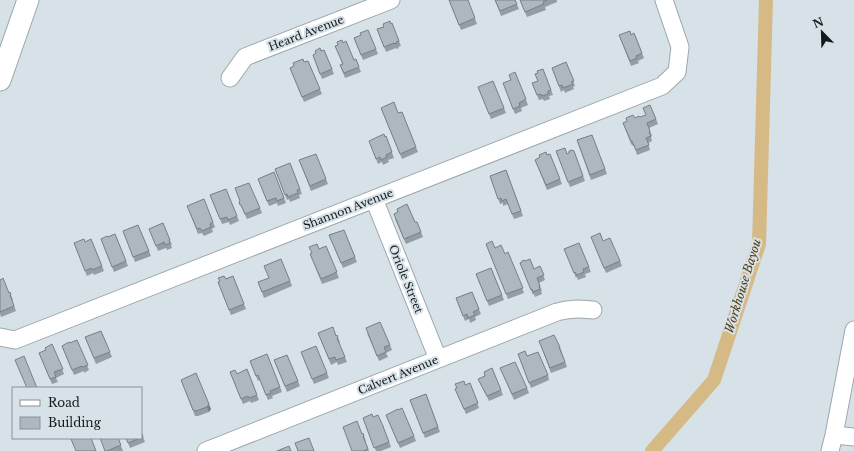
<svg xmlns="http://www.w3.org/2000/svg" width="854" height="451" viewBox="0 0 854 451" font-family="'Libre Baskerville',serif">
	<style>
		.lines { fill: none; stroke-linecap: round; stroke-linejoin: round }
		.canal { stroke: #d6ba86; stroke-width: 14 }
		.minor-casing { stroke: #9ca7ae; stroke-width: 19 }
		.major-casing { stroke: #9ca7ae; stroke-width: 23 }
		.minor { stroke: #fff; stroke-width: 17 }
		.major { stroke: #fff; stroke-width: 21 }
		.wall { fill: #949da3 }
		.shaded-wall { fill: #788085 }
		.building { fill: #acb7be; stroke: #788085 }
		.labels { text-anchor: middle; stroke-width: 4; stroke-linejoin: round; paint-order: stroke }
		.street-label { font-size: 11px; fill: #15191b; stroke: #d6e1e8 }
		.water-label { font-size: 12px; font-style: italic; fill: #523d14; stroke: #d6e1e8 }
	</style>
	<rect width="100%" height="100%" fill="#d6e1e8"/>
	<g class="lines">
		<path class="canal" d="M652 451 714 380 759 244 766 0"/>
		<g class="minor-casing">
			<path id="minor" d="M230 78 245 57 391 0
				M374 199 438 359
				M0 337 15 340 662 86 677 72 680 47 664 0
				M834 435 854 437
				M206 451 557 312C570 308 580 309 593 310
				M830 451 834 435 854 330"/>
		</g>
		<g class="major-casing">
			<path id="major" d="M0 80 28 0"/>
		</g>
		<use href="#minor" class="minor"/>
		<use href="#major" class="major"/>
	</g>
	<path class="wall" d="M449 0H468L477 24 461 30Z
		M495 0H515L519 9 501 16Z
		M520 0H557V2L545 7 546 10 527 17Z
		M392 23 401 46 398 47 399 48 396 49V48L386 52 377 29Z
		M634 33 644 58 638 61 639 63 631 66 619 35H631Z
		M361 35 376 49 378 54 363 60 354 38Z
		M343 43 354 60 356 59 361 72 345 78 340 65 342 64 338 45Z
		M324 50 334 74 322 79 313 55Z
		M308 61 322 94 304 102 290 68Z
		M566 62 575 86 573 87 574 89 565 93 564 90 561 92 552 68Z
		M543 69 553 95 549 96 550 99 544 101 543 99 539 100 532 83 537 81 538 73Z
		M515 72 528 105 521 108 522 111 515 114 503 83 511 80Z
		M493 81 506 113 491 119 478 87Z
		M402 112 418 152 402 159 383 113H398Z
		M640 117 656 119 658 124 649 128 652 136 651 137 652 141 648 143 650 150 637 155 634 146H633L631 144 623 123 635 118Z
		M592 135 607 174 591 180 577 140Z
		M386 136 394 158 388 160 389 162 383 165 382 162 378 164 369 141Z
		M556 151 567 154 574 151 585 181 570 187Z
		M316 154 328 184 311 191 299 160Z
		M550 154 562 184 547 190 535 160Z
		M290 163 302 194 299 195 300 198 290 202 289 199 287 200 275 169Z
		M506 170 523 216 514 219 508 204 503 206V203L500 204 490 176Z
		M274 172 286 203 278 206 277 203 269 206 258 179Z
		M212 200 237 216 239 221 230 225 229 222 222 224Z
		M239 202 260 208 262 213 247 219Z
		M189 211 213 222 215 227 212 229 213 232 204 236 202 233 198 234Z
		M395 219 415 222H417L423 237 406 244Z
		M163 223 172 245H171L172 248 167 250 166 248 158 251 149 229Z
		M138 225 151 256 135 262 123 231Z
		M344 230 357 262 343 268 329 235Z
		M115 234 128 266 114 272 101 239Z
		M91 239 104 271 94 275 93 273 87 276 74 243 85 242Z
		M603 241 620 261 622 266 606 273 593 242Z
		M579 243 591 272 585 274 586 277 578 280 577 277 576 278 564 249Z
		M486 244 495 248 505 254 508 252 524 293 508 299Z
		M326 246 339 278 322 284 310 254 319 249Z
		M525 261 534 269 540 266 545 280 539 283 542 291H541L542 294 535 297 534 294 533 295 520 263Z
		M491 268 504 300 489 306 476 274Z
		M233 276 246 309 231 315 218 282Z
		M269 278 290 281 292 286 264 298 258 282Z
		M0 280 11 295 13 300H12L16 311 1 317 0 314Z
		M472 292 481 314 475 317 476 320 470 323 469 319 465 321 456 298Z
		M101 331 112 357 96 364 85 337Z
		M318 333 336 336 338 337 340 343H339L347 362 338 365 337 362 331 365Z
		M367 333 390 345 392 350 386 353 388 357 379 361Z
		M77 340 89 370 84 373V371L74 375 62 346Z
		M539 341 560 347 567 367 551 373Z
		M52 344 64 374 56 378 58 382 52 384 39 353 46 350Z
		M316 346 329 378 314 384 301 352Z
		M267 354 282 392 272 396 273 398 268 400 260 380 258 381 250 361Z
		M518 354 527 356 548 375 549 380 531 388Z
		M287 355 300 386 287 392 274 360Z
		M492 368 503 395 489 401 478 379 485 376 484 372Z
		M500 368 527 388 529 393 514 400Z
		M247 369 259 400 251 403 250 401 243 404 230 372 237 374Z
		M181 380 211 409 209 412 198 416H195Z
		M470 383 479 408 466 414 455 389Z
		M426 394 440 432 425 438 410 400Z
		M386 415 414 436 416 441 400 448Z
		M373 417 383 426 386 434 391 447 381 451H376L363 418Z
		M141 431 145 442 130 448 126 438Z
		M362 434 364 436 366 441H365L369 451H352Z
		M118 438 123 451H104Z"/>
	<path class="shaded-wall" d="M209 404 211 409 209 412 207 407Z"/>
	<path class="building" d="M449 0H468L475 18 459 25Z
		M495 0H515L517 4 500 11Z
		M520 0H547L543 2 544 4 525 12Z
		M390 21 391 24 392 23 399 41 396 42 397 43 394 44V43L384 47 377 29 384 27 383 24Z
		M368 30 376 49 361 55 354 38 361 35 360 33Z
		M630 31 631 35 634 33 642 53 636 56 637 58 630 61 619 35Z
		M342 40 343 43 346 41 354 60 356 59 359 67 344 73 340 65 343 64 335 46 338 45 337 42Z
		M320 48 321 51 324 50 332 69 320 74 313 55 316 53 315 51Z
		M303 59 304 62 308 61 320 89 302 97 290 68 294 66 293 63Z
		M566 62 574 81 571 82 573 84 563 88 562 85 559 86 552 68Z
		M543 69 551 90 548 91V94L542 96 541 94 537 95 532 83 538 81 535 74 538 73 537 71Z
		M515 72 526 99 519 103 520 106 513 109 503 83 511 80 509 75Z
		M493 81 504 108 489 114 478 87Z
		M394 102 398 113 402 112 416 147 400 154 381 108Z
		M650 105 656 119 647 123 650 131 649 132 651 136 646 138 649 145 636 150 632 141H631L630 139 623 123 627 121 626 118 633 115 635 118 639 116 640 117 646 115 643 108Z
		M384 134 385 137 386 136 392 152 386 155 387 157 381 160 380 157 376 159 369 141Z
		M592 135 605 169 590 175 577 140Z
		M565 148 567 154 569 153V151L572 150 574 151 583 176 568 182 556 151Z
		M546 152 547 155 550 154 560 179 546 185 535 160 540 157 539 155Z
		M316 154 326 179 310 186 299 160Z
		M290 163 300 189 297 190 298 193 288 197 287 194 285 195 275 169Z
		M506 170 521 211 512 214 506 199 502 201 501 198 498 199 490 176Z
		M274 172 284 198 277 201 276 198 267 201 258 179Z
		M249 183 260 208 245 214 241 205H240L239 202 240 201 235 188Z
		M226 189 237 216 228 220 227 217 220 219 210 195Z
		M204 199 213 222 210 224 211 227 202 231 200 228 197 229 187 206Z
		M407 204 415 222H417L421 232 404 239 394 214 398 212 397 209Z
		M163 223 170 240H169L170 243 165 245 164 242 156 246 149 229Z
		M138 225 149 251 133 257 123 231Z
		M344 230 355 257 341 263 329 235Z
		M600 233 603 241 610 238 620 261 604 268 591 237Z
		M115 234 126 261 112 267 101 239 107 236 108 237Z
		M84 239 85 242 91 239 102 266 92 270 91 268 85 271 74 243Z
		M492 241 495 248 501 245 505 254 508 252 523 288 506 294 486 244Z
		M579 243 589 267 583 269 584 272 577 275 575 272 574 273 564 249Z
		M317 244 319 249 326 246 337 272 321 279 310 254 312 253 309 247Z
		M281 259 290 281 262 292 258 282 269 278 264 266Z
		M530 259 534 269 540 266 544 275 537 278 540 286H539L540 289 533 292 532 289 531 290 520 263 522 262V261L524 260 525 261Z
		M491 268 502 295 487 301 476 274Z
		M224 276 226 279 233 276 244 304 229 310 218 282 220 281 218 278Z
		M3 278 9 293 10 292 11 295H10L14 306 0 312V280Z
		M472 292 479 309 473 312 475 315 468 318 467 314 463 316 456 298Z
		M380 322 390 345 384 347 386 352 377 356 366 328Z
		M333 327 336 336 337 335 338 337 337 338 345 357 336 360 335 357 329 359 318 333Z
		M101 331 110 352 94 358 85 337Z
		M554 335 560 347H559L565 362 550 368 539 341Z
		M77 340 88 365 83 367 82 366 72 370 62 346 67 343 70 342V343Z
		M52 344 63 369 54 372 56 377 50 379 39 353 46 350 45 348Z
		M316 346 327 373 312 379 301 352Z
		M525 351 527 356 538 352 548 375 529 383 518 354Z
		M267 354 280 387 270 391 271 393 266 395 258 375 256 376 250 361Z
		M287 355 298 381 285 386 274 360Z
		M24 356 37 388H27L15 360Z
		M515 362 527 388 512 394 500 368Z
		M492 368 501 390 487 396 478 379 485 376 484 372Z
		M247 369 257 395 249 398 248 396 241 399 230 372 235 370 237 374Z
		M196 373 209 404 207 407 196 411 193 410 181 380Z
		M464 381 465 385 470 383 478 403 464 409 455 389 457 388 455 384Z
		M426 394 438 427 423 433 410 400Z
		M402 408 414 436 398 443 386 415 398 409V410Z
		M372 414 373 417 378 415 383 426 384 429 389 442 374 448 363 418Z
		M357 421 362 434 363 433 364 436H363L368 449 363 451H352L343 427Z
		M141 431 143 437 141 438Z
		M73 438H91L96 451H76L71 439Z
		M100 438H118L121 445 107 451H105Z
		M126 438H140L128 443Z
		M309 438 314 451H298L295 443Z
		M289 446 291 451H277Z"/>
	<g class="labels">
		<g class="street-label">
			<text transform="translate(306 33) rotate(-21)" y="4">Heard Avenue</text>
			<text transform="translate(348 209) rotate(-21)" y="4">Shannon Avenue</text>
			<text transform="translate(406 279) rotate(68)" y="4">Oriole Street</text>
			<text transform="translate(398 375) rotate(-22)" y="4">Calvert Avenue</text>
		</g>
		<g class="water-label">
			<text transform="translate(743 286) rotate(-73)" y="4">Workhouse Bayou</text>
		</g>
	</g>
	<rect x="12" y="387" width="130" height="52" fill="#d6e1e8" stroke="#899196"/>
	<rect x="20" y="400" width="20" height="6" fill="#ffffff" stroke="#899196"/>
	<text x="48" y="407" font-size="12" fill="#15191b">Road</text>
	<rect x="20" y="417" width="20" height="12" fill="#acb7be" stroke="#899196"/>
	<text x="48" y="427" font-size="12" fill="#15191b">Building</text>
	<g transform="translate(822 32) rotate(337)" stroke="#d6e1e8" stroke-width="3" paint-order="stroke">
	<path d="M0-3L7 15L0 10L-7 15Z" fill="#15191b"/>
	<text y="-6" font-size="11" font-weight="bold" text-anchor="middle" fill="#15191b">N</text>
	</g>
</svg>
